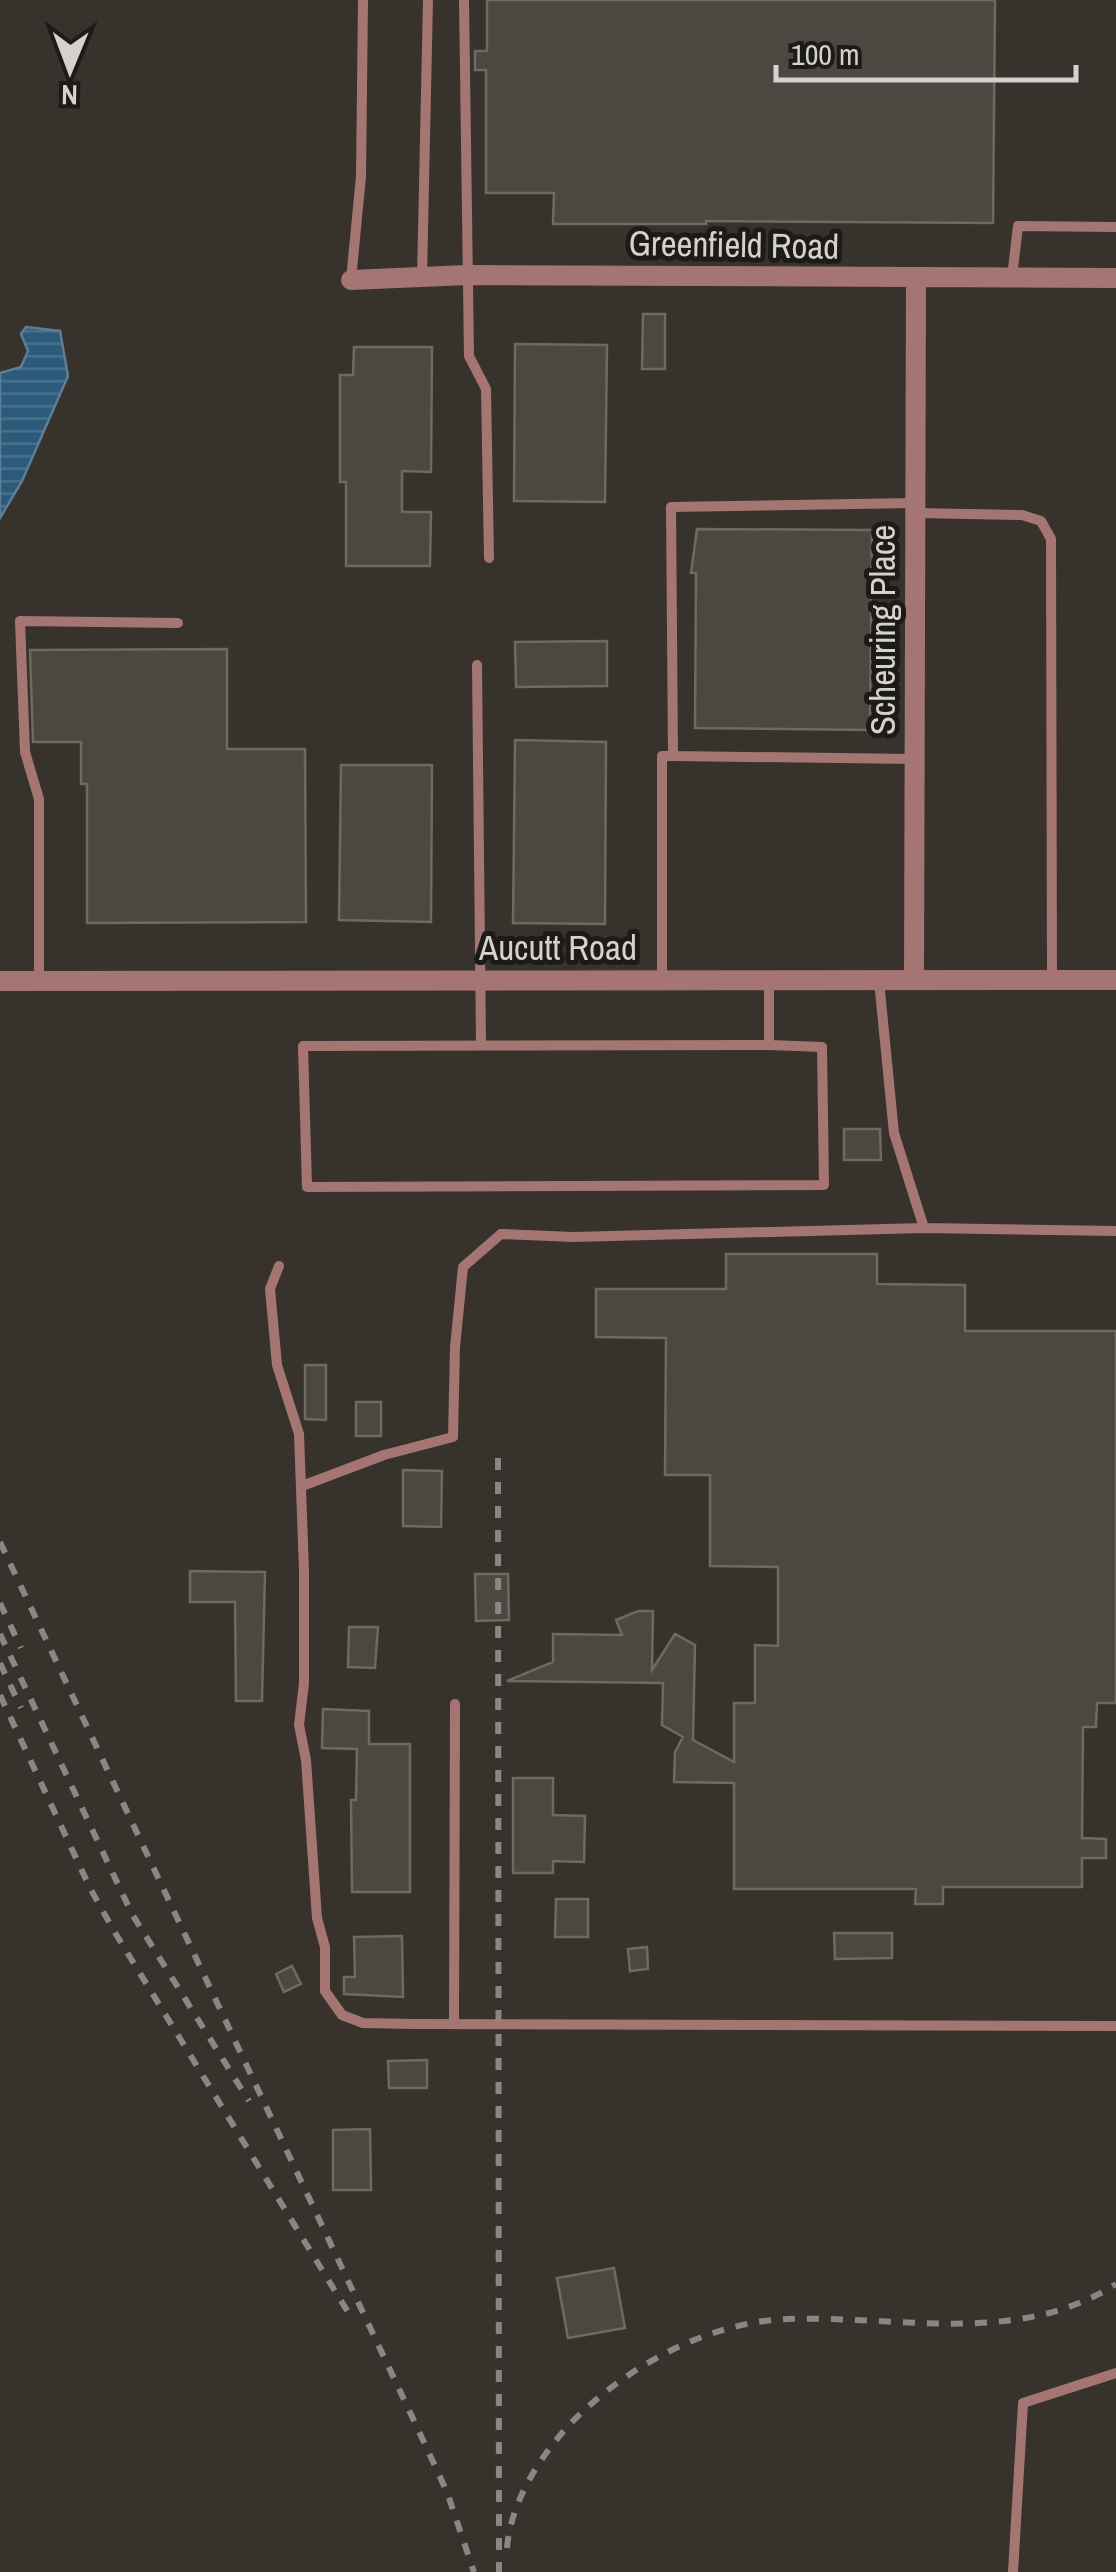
<svg xmlns="http://www.w3.org/2000/svg" width="1116" height="2572" viewBox="0 0 1116 2572" font-family="'Archivo Narrow',sans-serif">
	<style>
		.water { fill: url(#water-rules); stroke: #5e7e93; stroke-width: 2.5 }
		.building { fill: #4d4741; stroke: #6f6962; stroke-width: 2.5 }
		.lines { fill: none; stroke-linecap: round; stroke-linejoin: round }
		.service { stroke: #a47573; stroke-width: 10 }
		.minor { stroke: #a47573; stroke-width: 20 }
		.tertiary { stroke: #a47573; stroke-width: 20 }
		.rail { stroke: #8b8682; stroke-width: 6; stroke-dasharray: 12 12; stroke-linecap: butt }
		.labels { text-anchor: middle; stroke-width: 10; stroke-linejoin: round; paint-order: stroke }
		.street-label { font-size: 35px; fill: #d5d2ce; stroke: #1d1b18 }
	</style>
	<defs>
		<pattern id="water-rules" width="6" height="5" patternUnits="userSpaceOnUse" patternTransform="scale(2.5)"><rect width="6" height="5" fill="#2b5a7a"/><path d="M0 2.5h6" fill="none" stroke="#49718c"/></pattern>
	</defs>
	<rect width="100%" height="100%" fill="#38322d"/>
	<path class="water" d="M26 327 60 331 68 376 22 481 0 518V373L21 367 28 351 21 334Z"/>
	<path class="building" d="M487 0H995L993 223 706 221V224H553L554 193H486V70H475V51H487Z
		M643 314H665V369H642Z
		M515 344 607 345 605 502 514 501Z
		M354 347H432L431 472 402 471V512H431L430 566H346V482H340V375H353Z
		M697 529 872 530 870 730 695 728 696 573H691Z
		M607 641V686L516 687 515 642Z
		M227 649V749H305L306 922 87 923V784H81V742H33L30 650Z
		M515 740 606 742 605 924 513 923Z
		M341 765H432L431 922 339 920Z
		M844 1129H880L881 1160H844Z
		M726 1254H877V1284L965 1285V1331H1116V1703H1097L1096 1727H1083L1082 1838 1106 1839V1858H1082V1887H943V1904H915L916 1889H734V1783L674 1782 675 1752 683 1737 662 1725 663 1683 507 1681 553 1662V1634L622 1635 616 1620 638 1611H653L652 1670 675 1634 695 1645 693 1740 734 1762V1703H755V1645L778 1646V1567L710 1566V1475H665L666 1338 596 1337V1289H726Z
		M305 1365H326V1420L305 1419Z
		M356 1402H381V1436H356Z
		M403 1470 442 1471 441 1527 403 1526Z
		M190 1571 265 1572 262 1701H236L235 1602H190Z
		M475 1574H508L509 1620 476 1621Z
		M349 1627H378L375 1668 348 1667Z
		M323 1709 369 1711V1744H410V1892H352L351 1800H356L357 1749 322 1748Z
		M513 1778H553V1815L585 1816 584 1862 553 1861V1873H513Z
		M556 1899H588V1937H555Z
		M834 1933H892V1958L835 1959Z
		M402 1936 403 1997 344 1994V1977H355L354 1937Z
		M647 1947 648 1969 630 1971 628 1949Z
		M292 1966 301 1984 284 1992 276 1974Z
		M427 2060V2088H389L388 2061Z
		M370 2129 371 2190H333V2130Z
		M614 2268 625 2328 568 2338 557 2278Z"/>
	<g class="lines">
		<path class="service" d="M464 0 469 356 486 389 489 558
			M422 277 428 0
			M1012 277 1018 226 1116 227
			M351 280 361 176 363 0
			M917 513 1022 515 1041 521 1051 539 1052 980
			M477 665 481 1045
			M914 759 673 756 671 507 915 503
			M662 979V756H673
			M39 980V799L25 752 20 621 178 623
			M879 981 894 1133 924 1228 1116 1231
			M769 1045 303 1046 307 1187 824 1185 822 1047 769 1045V981
			M279 1266 270 1289 277 1365 299 1434 304 1571V1683L299 1725 306 1760 317 1918 325 1947V1991L342 2015 363 2023 415 2024 1116 2026
			M302 1486 384 1455 453 1437 455 1347 463 1267 501 1234 573 1237 924 1228
			M454 2024 455 1704
			M1013 2572 1023 2403 1116 2373"/>
		<path class="minor" d="M351 280 467 275 1116 278
			M914 980 916 279"/>
		<path class="tertiary" d="M0 981 1116 980"/>
		<path class="rail" d="M498 1458 499 2572
			M0 1542 416 2425 447 2492 474 2572
			M0 1603 21 1648
			M0 1634 132 1914 249 2101
			M0 1663 21 1708
			M0 1695 90 1888 114 1931 351 2317
			M507 2548C511 2501 540 2456 572 2422 627 2366 708 2322 788 2319 897 2315 1018 2347 1116 2284"/>
	</g>
	<g class="labels">
		<g class="street-label">
			<text transform="translate(734 245) rotate(1)" y="12">Greenfield Road</text>
			<text transform="translate(883 630) rotate(-90)" y="12">Scheuring Place</text>
			<text x="558" y="960">Aucutt Road</text>
		</g>
	</g>
	<g transform="translate(70 70) rotate(181)" stroke="#1d1b18" stroke-width="8" paint-order="stroke">
	<path d="M0-8L18 38L0 25L-18 38Z" fill="#d5d2ce"/>
	<text y="-15" font-size="28" font-weight="bold" text-anchor="middle" fill="#d5d2ce">N</text>
	</g>
	<path d="M776 65v15h300v-15" fill="none" stroke="#d5d2ce" stroke-width="5"/>
	<text x="791" y="65" font-size="30" fill="#d5d2ce" stroke="#1d1b18" stroke-width="8" paint-order="stroke">100 m</text>
</svg>
